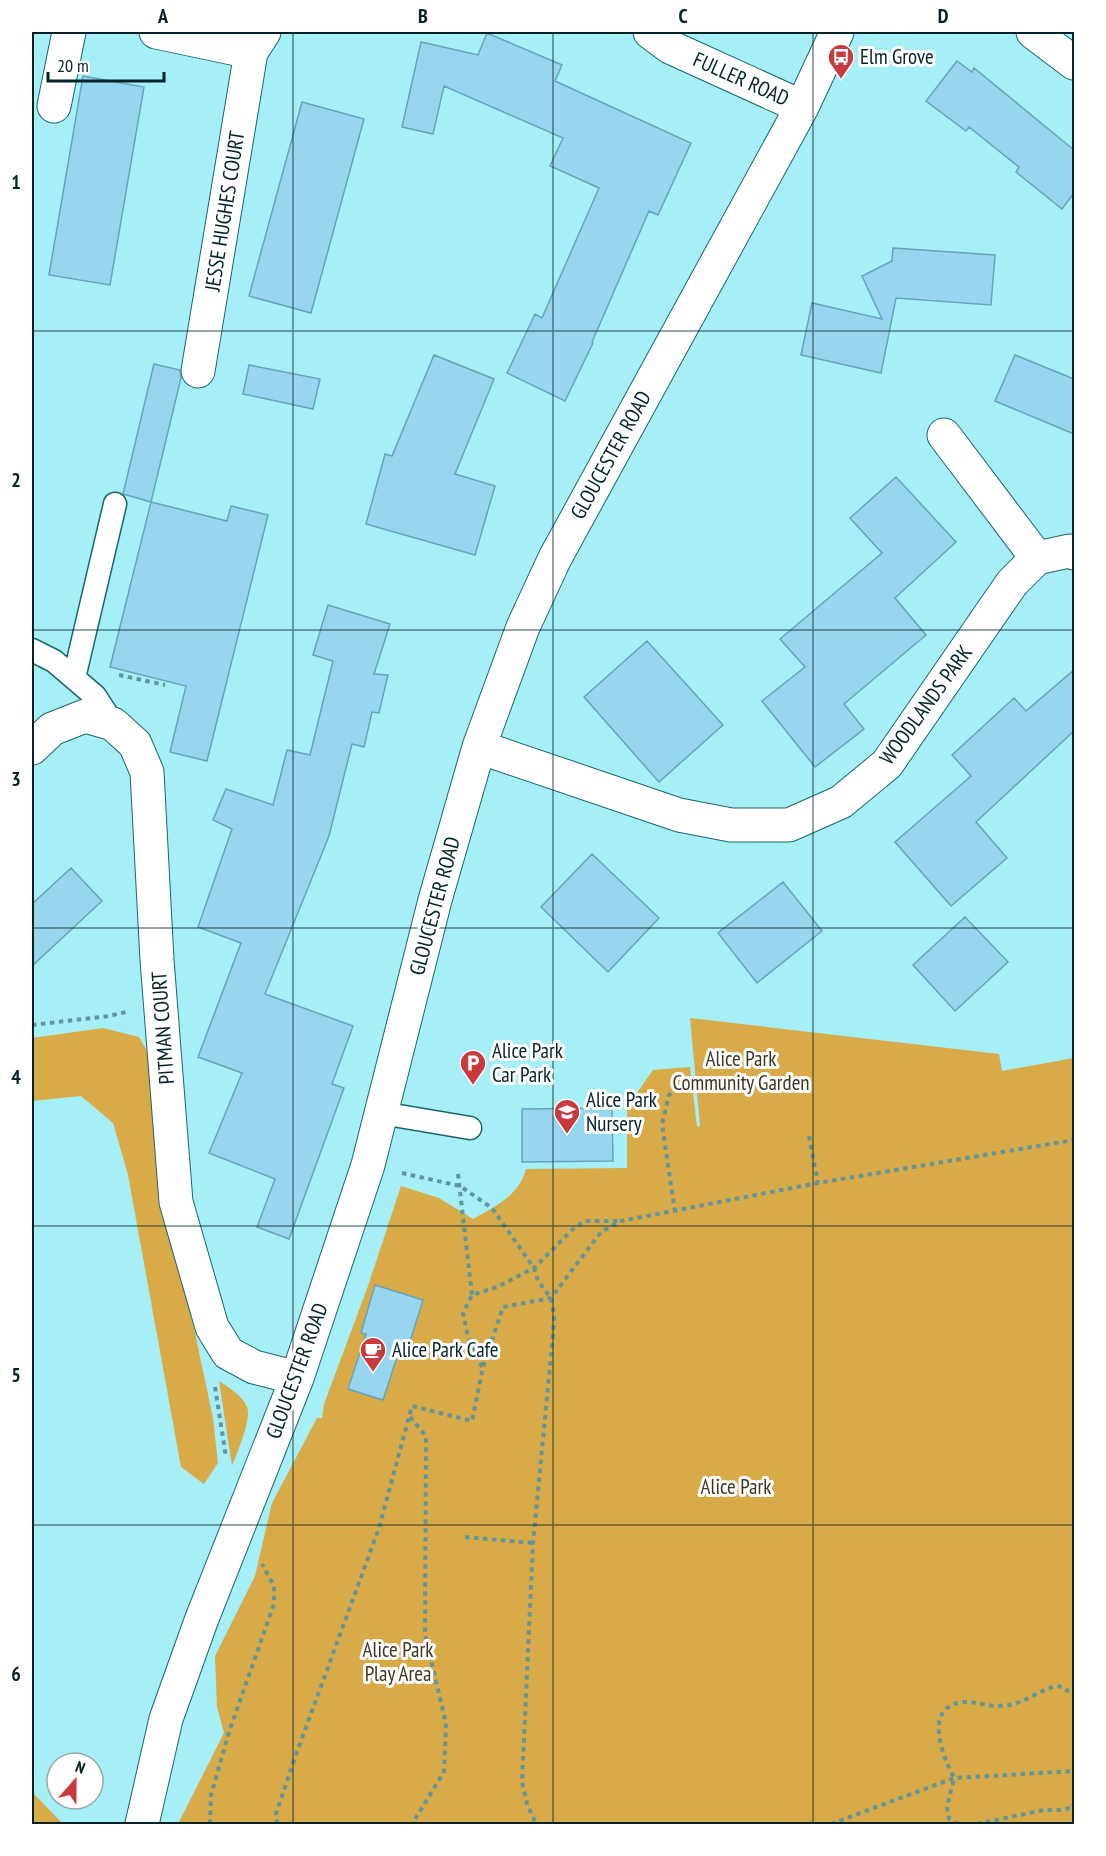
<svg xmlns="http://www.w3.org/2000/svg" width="1106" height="1856" viewBox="0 0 1106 1856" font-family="'PT Sans Narrow',sans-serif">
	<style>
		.green { fill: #d8aa48 }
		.building { fill: #97d6ee; stroke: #66a4ba; stroke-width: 1.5 }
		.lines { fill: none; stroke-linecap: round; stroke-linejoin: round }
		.service-casing { stroke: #19666d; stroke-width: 25 }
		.minor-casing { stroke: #19666d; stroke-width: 35 }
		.path { stroke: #61979c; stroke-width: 4; stroke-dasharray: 4.5 4.5; stroke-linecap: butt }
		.service { stroke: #fff; stroke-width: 22 }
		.minor { stroke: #fff; stroke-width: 33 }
		.grid { fill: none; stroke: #042326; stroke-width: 1.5; stroke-opacity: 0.55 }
		.labels { text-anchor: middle; stroke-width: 6; stroke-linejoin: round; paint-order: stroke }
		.poi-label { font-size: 21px; fill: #042326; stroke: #fff; text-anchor: start }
		.street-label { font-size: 21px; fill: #042326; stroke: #fff }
		.park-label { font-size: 21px; fill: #403520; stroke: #fff }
		.neatline { fill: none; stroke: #042326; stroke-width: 2 }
		.grid-label { font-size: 20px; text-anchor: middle; font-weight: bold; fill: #042326 }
	</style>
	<rect width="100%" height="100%" fill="#a7eff6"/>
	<path class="green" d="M690 1018 999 1054 1002 1071 1074 1058V1824H178L224 1733 217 1707 215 1656 255 1576 272 1503 317 1418H322L324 1404 368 1286 401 1186 439 1198 473 1219C495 1206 519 1196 526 1169L627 1168V1107L653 1070 690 1067 697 1127 700 1126Z
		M103 1028 139 1037 155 1065 163 1182 213 1418 218 1463 204 1484 181 1467 128 1175 113 1123 81 1096 32 1101V1038Z
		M219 1381C228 1387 243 1396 247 1407 252 1419 237 1453 232 1466Z
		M32 1792 63 1824H32Z"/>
	<path class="building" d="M487 33 562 65 555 81 691 143 658 215 649 211 592 342 593 343 565 401 507 373 535 314 542 318 599 188 550 166 563 138 444 86 433 134 402 127 421 42 478 55Z
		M957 61 972 72 974 68 1074 150V193L1062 209 1016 172 1019 167 969 127 966 131 926 101Z
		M83 76 144 87 110 285 49 275Z
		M302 102 364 119 311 313 249 296Z
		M893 248 995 255 991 305 896 298 881 373 801 355 812 303 882 319 862 276 892 261Z
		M434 355 494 379 455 474 495 486 475 555 366 524 385 454 392 456Z
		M1015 355 1074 379V434L995 401Z
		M154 364 180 370 181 378 151 502 123 494Z
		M249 365 320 379 313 409 243 394Z
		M896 477 956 542 895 598 926 635 844 704 864 729 815 767 762 701 805 667 780 639 882 553 850 518Z
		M151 502 227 521 231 506 268 515 207 761 170 752 186 686 110 667Z
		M328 605 390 624 374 674 388 675 379 713 372 712 364 747 352 744 329 836 265 994 353 1026 332 1084 344 1088 289 1239 257 1227 275 1179 209 1153 242 1073 198 1057 241 943 198 927 232 829 213 820 226 789 273 805 287 750 310 755 333 661 313 655Z
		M647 641 723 725 659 782 584 697Z
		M1074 670V731L976 822 1007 858 951 906 895 842 971 776 952 755 1014 698 1026 711Z
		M592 854 659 918 608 972 541 907Z
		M71 868 102 901 32 966V904Z
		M783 882 822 931 757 983 718 933Z
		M965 917 1008 962 955 1011 913 965Z
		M612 1108 613 1161 522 1162V1109Z
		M375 1285 423 1300 408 1348 401 1345 383 1400 348 1389 366 1334 361 1333Z"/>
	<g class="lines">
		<g class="service-casing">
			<path id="service" d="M32 650 54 661 95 696 113 724
				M74 678 115 504
				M381 1113 470 1128"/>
		</g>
		<g class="minor-casing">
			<path id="minor" d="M156 32 251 52
				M650 32 670 47 802 107
				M1033 32 1074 63
				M54 106 69 32
				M198 371 251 52 264 32
				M944 435 1037 558
				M479 747 679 815 731 825H789L841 802 887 764 1012 583 1037 558 1069 551 1074 553
				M32 748 52 729 85 716 113 724 135 744 147 772 157 960 176 1202 212 1327 228 1353 254 1367 297 1378
				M142 1824 166 1719 201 1621 297 1378 368 1165 435 900 479 747 523 627 555 558 802 107 837 32"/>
		</g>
		<path class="path" d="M119 675 165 685
			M32 1025 109 1016 126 1012
			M809 1136 818 1183
			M402 1173 460 1186 492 1208 534 1268 538 1281 551 1298 554 1316 553 1335 533 1543 522 1782 527 1804 536 1824
			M458 1174 472 1295
			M675 1212 662 1124 669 1095 683 1086 696 1082
			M482 1367 468 1337 463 1313 472 1295 497 1287 534 1268 573 1229 585 1221H618
			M215 1387 226 1457
			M410 1417 426 1436 425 1635 446 1723 444 1772 412 1824
			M465 1537 533 1543
			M1074 1764V1779
			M210 1824 211 1795 229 1732 274 1604V1586L262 1564
			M277 1824 276 1814 294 1760 379 1528 412 1406 472 1421 483 1367 503 1307 551 1298 601 1232 621 1221 818 1183 1074 1140
			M831 1824 954 1778 1074 1771
			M958 1824 949 1819 947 1807 954 1778C942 1755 921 1702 968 1702 981 1703 995 1708 1009 1705 1026 1702 1040 1690 1056 1686L1063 1687 1074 1696
			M977 1824 1044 1810H1062L1073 1807 1074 1803"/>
		<use href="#service" class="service"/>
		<use href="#minor" class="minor"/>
	</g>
	<path class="grid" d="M293 32V1824M553 32V1824M813 32V1824M32 331H1074M32 630H1074M32 928H1074M32 1226H1074M32 1525H1074"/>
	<defs>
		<g id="bus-pin" transform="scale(1.35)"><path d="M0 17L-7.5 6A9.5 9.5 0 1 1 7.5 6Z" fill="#c93a3e" stroke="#fff"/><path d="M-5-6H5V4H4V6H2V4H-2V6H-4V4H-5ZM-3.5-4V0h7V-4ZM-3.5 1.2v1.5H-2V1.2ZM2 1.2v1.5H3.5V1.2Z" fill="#fff"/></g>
		<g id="parking-pin" transform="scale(1.35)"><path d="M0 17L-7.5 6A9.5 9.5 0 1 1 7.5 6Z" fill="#c93a3e" stroke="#fff"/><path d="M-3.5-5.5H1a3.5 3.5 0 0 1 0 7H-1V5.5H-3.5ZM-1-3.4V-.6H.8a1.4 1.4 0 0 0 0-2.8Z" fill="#fff"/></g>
		<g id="school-pin" transform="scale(1.35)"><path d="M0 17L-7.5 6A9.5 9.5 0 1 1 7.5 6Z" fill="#c93a3e" stroke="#fff"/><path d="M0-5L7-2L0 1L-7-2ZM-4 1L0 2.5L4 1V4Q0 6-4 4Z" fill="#fff"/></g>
		<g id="cafe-pin" transform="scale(1.35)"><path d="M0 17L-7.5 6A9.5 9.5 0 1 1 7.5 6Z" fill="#c93a3e" stroke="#fff"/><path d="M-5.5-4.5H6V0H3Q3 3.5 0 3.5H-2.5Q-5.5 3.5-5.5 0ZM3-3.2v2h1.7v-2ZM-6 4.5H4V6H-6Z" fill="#fff"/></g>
	</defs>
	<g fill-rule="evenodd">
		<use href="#bus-pin" x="841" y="57"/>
		<use href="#parking-pin" x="473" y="1063"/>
		<use href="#school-pin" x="567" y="1112"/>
		<use href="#cafe-pin" x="373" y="1350"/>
	</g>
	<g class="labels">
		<g class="poi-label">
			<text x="860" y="64">Elm Grove</text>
			<text x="492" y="1058">Alice Park<tspan x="492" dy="24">Car Park</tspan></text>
			<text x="586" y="1107">Alice Park<tspan x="586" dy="24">Nursery</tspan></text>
			<text x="392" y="1357">Alice Park Cafe</text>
		</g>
		<g class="street-label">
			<text transform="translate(741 79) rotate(24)" y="7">FULLER ROAD</text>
			<text transform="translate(225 211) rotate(-81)" y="7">JESSE HUGHES COURT</text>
			<text transform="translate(611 455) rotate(-61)" y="7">GLOUCESTER ROAD</text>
			<text transform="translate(926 705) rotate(-54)" y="7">WOODLANDS PARK</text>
			<text transform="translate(435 906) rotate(-75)" y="7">GLOUCESTER ROAD</text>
			<text transform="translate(163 1028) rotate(-94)" y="7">PITMAN COURT</text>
			<text transform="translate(297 1371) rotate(-70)" y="7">GLOUCESTER ROAD</text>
		</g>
		<g class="park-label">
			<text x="741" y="1066">Alice Park<tspan x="741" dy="24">Community Garden</tspan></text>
			<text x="736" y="1494">Alice Park</text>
			<text x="398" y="1657">Alice Park<tspan x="398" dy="24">Play Area</tspan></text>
		</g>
	</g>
	<rect width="1106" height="1856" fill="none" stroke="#ffffff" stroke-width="66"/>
	<g transform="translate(75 1781) rotate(21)"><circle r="28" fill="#ffffff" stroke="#9ba7a8" stroke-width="1.5"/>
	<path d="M0-4.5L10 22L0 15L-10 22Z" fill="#c93a3e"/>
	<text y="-9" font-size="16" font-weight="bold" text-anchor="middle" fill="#042326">N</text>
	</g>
	<path d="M48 72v9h116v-9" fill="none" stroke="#042326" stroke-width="3"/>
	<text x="57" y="72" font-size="18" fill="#042326" stroke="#ffffff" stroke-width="4.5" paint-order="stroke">20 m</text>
	<rect x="33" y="33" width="1040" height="1790" class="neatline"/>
	<g class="grid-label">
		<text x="163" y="23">A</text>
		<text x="423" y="23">B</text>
		<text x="683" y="23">C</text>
		<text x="943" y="23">D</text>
		<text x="16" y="189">1</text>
		<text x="16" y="487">2</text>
		<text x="16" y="786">3</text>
		<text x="16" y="1084">4</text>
		<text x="16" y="1382">5</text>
		<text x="16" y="1681">6</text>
	</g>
</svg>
